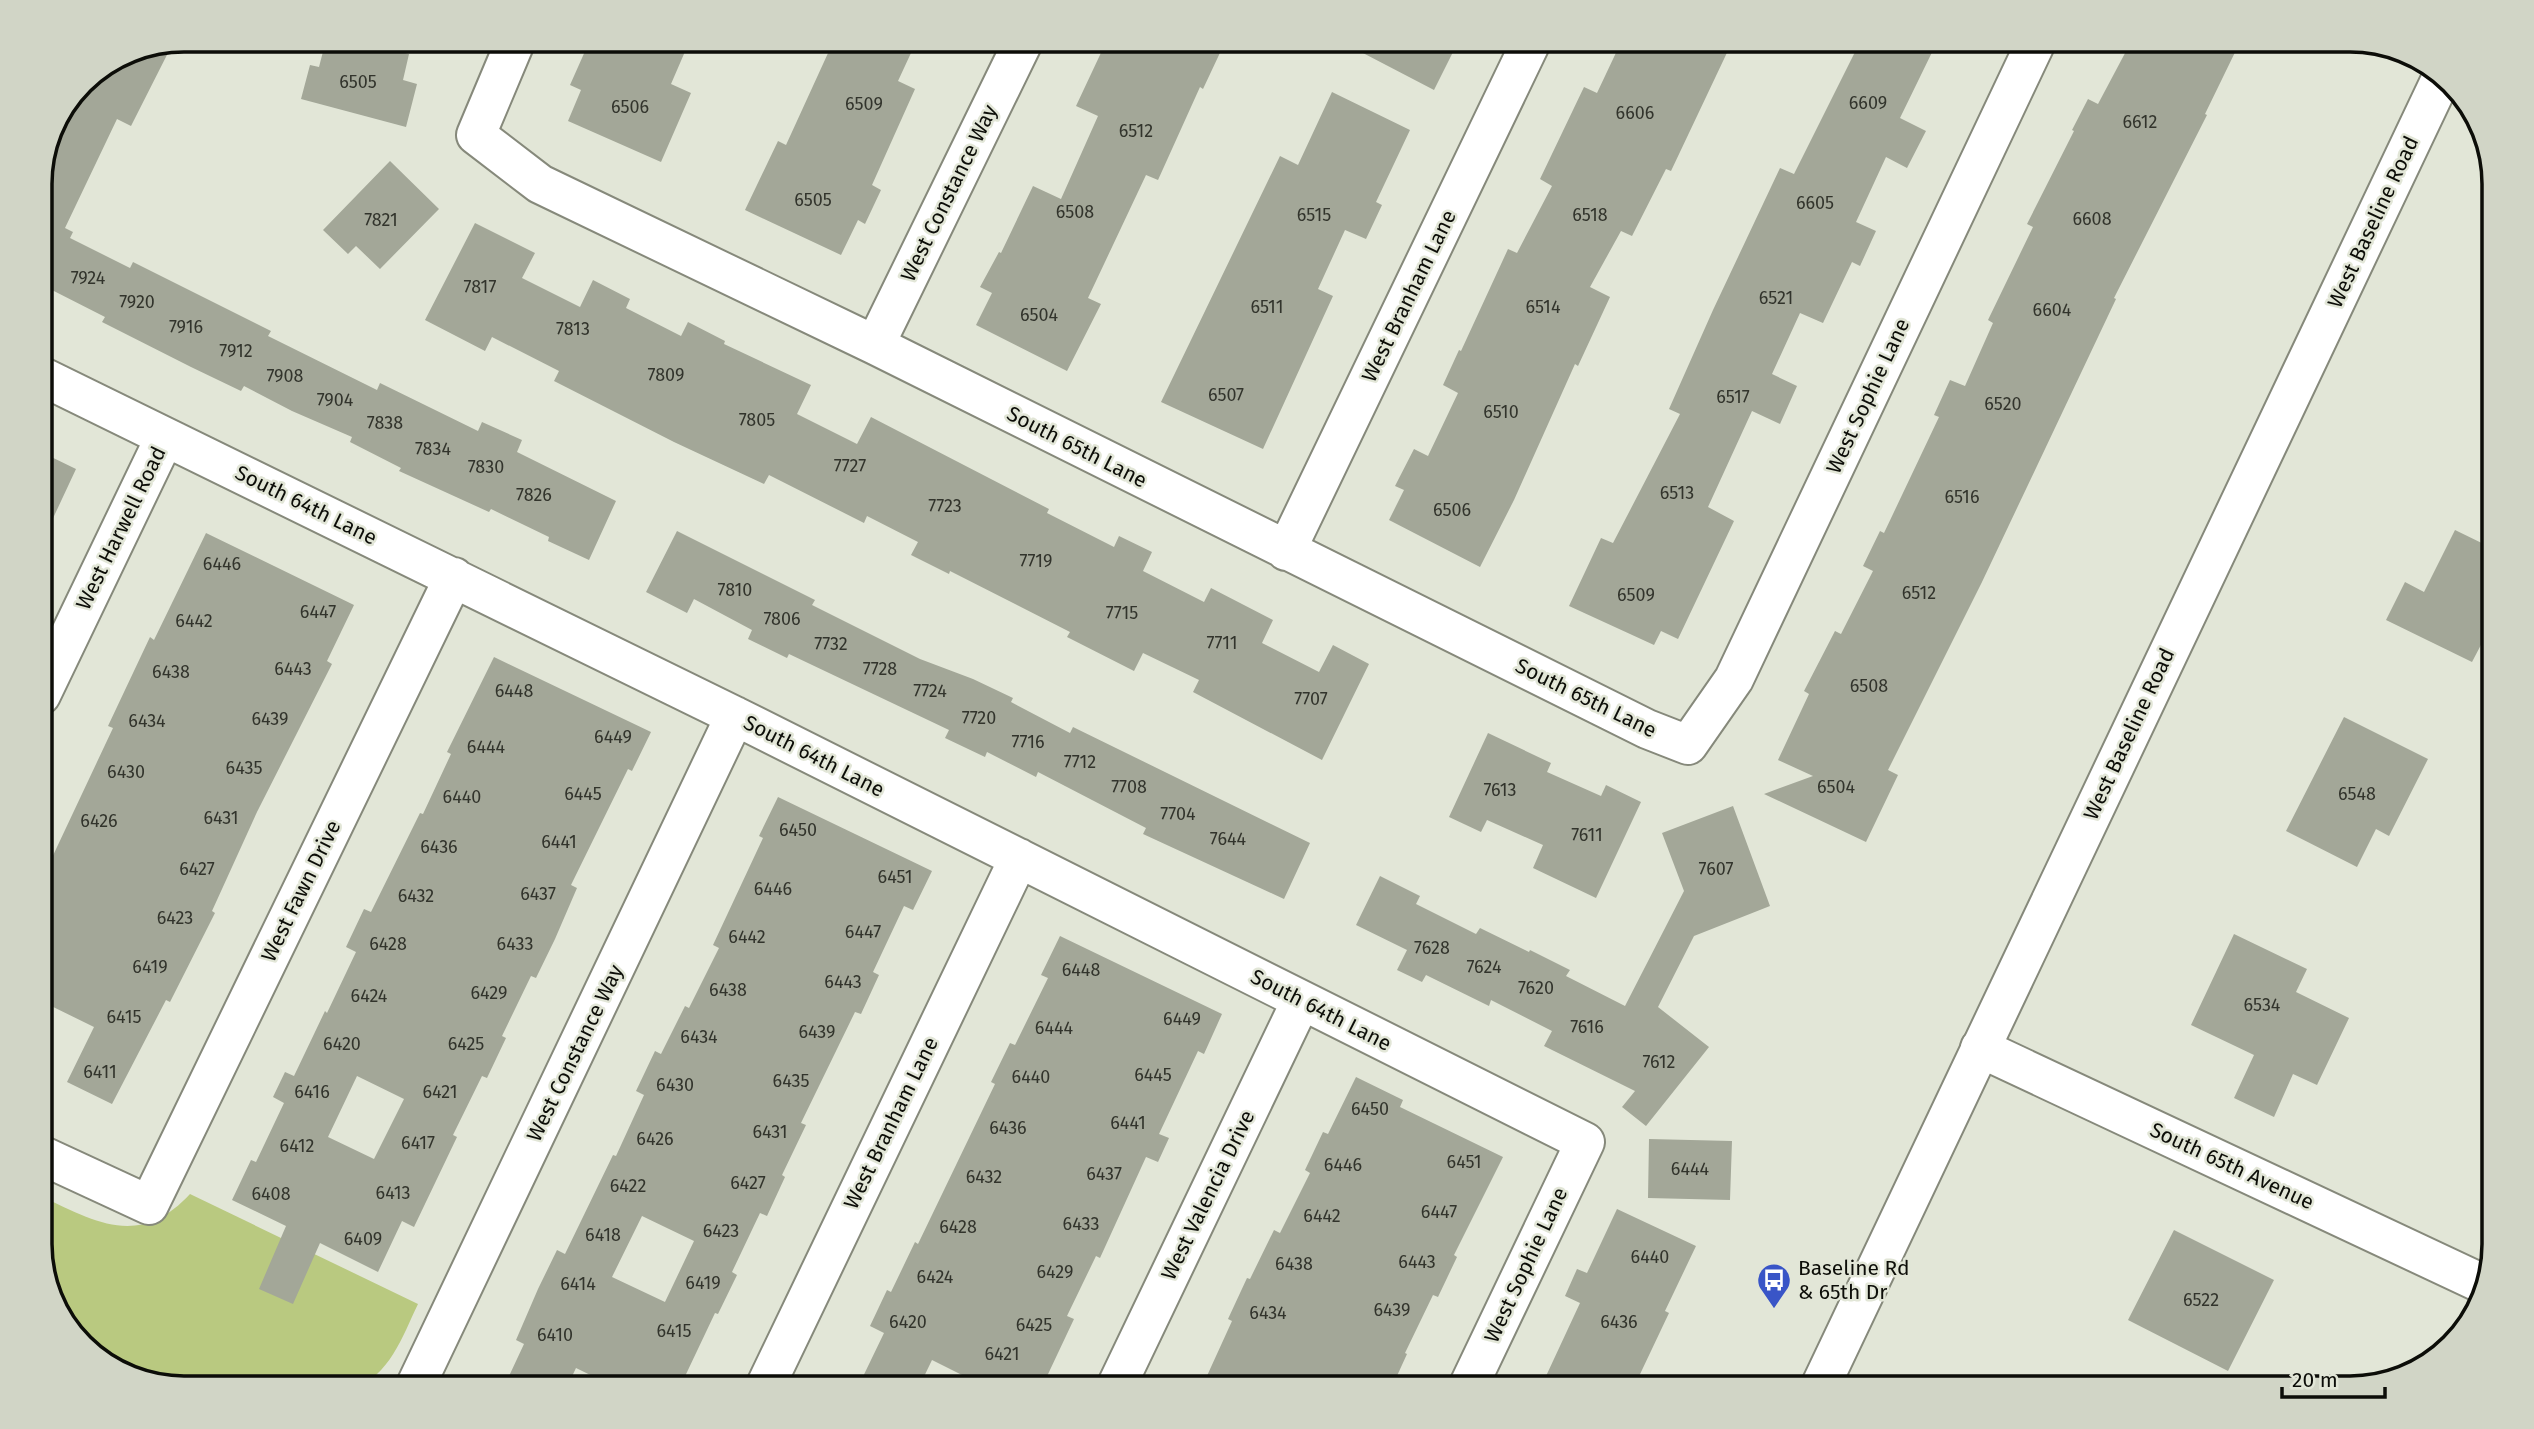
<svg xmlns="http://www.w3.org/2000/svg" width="2534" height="1429" viewBox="0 0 2534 1429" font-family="'Fira Sans',sans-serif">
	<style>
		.green { fill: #b9c980 }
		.building { fill: #a3a798; fill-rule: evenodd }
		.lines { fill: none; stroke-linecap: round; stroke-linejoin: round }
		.minor-casing { stroke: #86897b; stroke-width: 42 }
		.major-casing { stroke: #86897b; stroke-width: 42 }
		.minor { stroke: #fff; stroke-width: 38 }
		.major { stroke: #fff; stroke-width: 38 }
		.labels { text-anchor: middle; stroke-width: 5; stroke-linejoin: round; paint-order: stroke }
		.number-label { font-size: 18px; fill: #32342c }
		.street-label { font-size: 21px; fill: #0c0d08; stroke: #e2e6d7 }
		.poi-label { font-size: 21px; fill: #0c0d08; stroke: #e2e6d7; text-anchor: start }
		.rim { fill: none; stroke: #0c0d08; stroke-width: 3.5 }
	</style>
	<rect width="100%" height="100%" fill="#e2e6d7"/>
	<path class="green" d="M190 1194 418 1304C402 1337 390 1376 352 1389H185L113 1370 64 1324 41 1253V1196C97 1223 140 1248 190 1194Z"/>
	<path class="building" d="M326 40H356L409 54 403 80 417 84 406 127 301 99 310 65 319 67Z
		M590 40H690L671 84 691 93 661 162 568 121 581 90 570 85Z
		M834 40H917L898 81 915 89 872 185 881 190 865 224 858 220 841 255 745 210 778 141 786 145Z
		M1107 40H1226L1203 89 1200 87 1158 180 1146 175 1088 298 1101 304 1067 371 976 325 992 293 980 287 999 252 1001 253 1033 186 1061 199 1098 116 1076 106Z
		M1338 40H1435L1454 50 1434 90Z
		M1622 40H1733L1671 171 1666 169 1632 236 1621 231 1590 287 1610 297 1578 366 1575 364 1514 500 1480 567 1389 520 1404 490 1395 486 1414 449 1428 456 1458 393 1443 385 1459 350 1461 351 1508 249 1517 253 1552 186 1540 179 1584 87 1597 93Z
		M1861 40H1938L1900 118 1926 131 1907 168 1886 157 1856 222 1876 231 1860 266 1852 262 1823 323 1800 313 1772 374 1797 386 1780 424 1752 411 1708 507 1734 521 1678 639 1661 631 1654 645 1569 606 1601 538 1613 543 1680 414 1669 409 1713 310 1780 168 1794 174Z
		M2132 40H2241L2205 114 2207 115 2114 298 2116 299 1982 582 1888 770 1898 775 1866 842 1764 794 1813 776 1778 760 1809 694 1804 691 1835 631 1841 634 1873 571 1863 566 1880 531 1884 533 1939 417 1934 415 1950 380 1965 386 1993 323 1988 320 2033 227 2027 224 2074 131 2072 130 2088 99 2098 104Z
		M173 43 131 126 117 119 65 228 73 232 70 238 130 268 133 262 271 331 268 336 377 390 380 383 478 431 482 422 522 440 517 452 616 501 589 560 548 541 549 537 491 509 489 512 399 471 401 468 350 442 352 437 292 411 244 386 241 391 191 367 102 322 105 317 46 287 41 297V176L55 121 83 82 130 51Z
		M1332 92 1410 130 1376 202 1382 205 1366 239 1345 230 1318 289 1333 296 1263 449 1161 402 1280 156 1298 165Z
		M390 161 439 209 380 269 356 246 348 254 323 230Z
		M475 223 535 253 522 278 580 307 593 280 630 299 626 308 681 336 688 322 725 341 724 344 811 385 797 414 857 444 871 417 1049 509 1047 513 1114 547 1119 536 1152 552 1143 571 1204 602 1211 588 1273 620 1262 643 1319 672 1333 645 1369 664 1322 760 1193 692 1199 680 1143 653 1134 671 1067 637 1070 632 950 571 949 574 911 555 918 542 867 516 864 523 769 475 764 484 674 442 554 381 559 371 492 337 485 351 425 320Z
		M41 452 76 469 41 544Z
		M2455 530 2494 549V620L2472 662 2386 620 2405 582 2424 592Z
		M677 531 815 600 812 605 920 659 973 679 1013 698 1011 702 1070 733 1073 727 1310 843 1284 899 1143 834 1146 828 1038 772 1036 777 987 752 985 757 945 738 949 730 789 654 787 658 748 639 752 630 694 599 687 613 646 592Z
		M206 533 354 605 327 661 332 664 257 812 212 911 215 913 170 1002 166 1000 112 1104 67 1082 94 1027 41 1001V881L113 728 108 726 150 637 154 640Z
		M494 657 651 732 632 771 628 769 571 885 577 888 555 939 536 978 531 976 502 1036 506 1038 487 1078 482 1076 453 1135 457 1137 414 1227 402 1221 378 1272 320 1243 293 1304 259 1289 286 1226 232 1200 251 1160 256 1162 284 1103 273 1097 285 1072 294 1076 325 1011 327 1013 356 952 346 947 364 909 371 912 420 813 423 814 451 754 447 752ZM357 1076 404 1099 374 1159 328 1137Z
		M2344 717 2428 759 2389 836 2376 829 2357 867 2286 831Z
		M1488 733 1551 763 1547 772 1601 796 1606 785 1641 802 1596 898 1533 868 1543 845 1487 820 1481 832 1449 817Z
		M778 797 932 871 913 910 904 906 873 972 879 975 861 1014 855 1012 801 1123 806 1125 782 1175 785 1177 767 1216 760 1213 732 1272 737 1275 718 1314 715 1313 679 1389H619L576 1368 566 1389H503L524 1344 516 1340 538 1289 557 1250 565 1254 613 1155 616 1156 644 1095 636 1091 655 1051 661 1054 685 1006 689 1008 719 948 713 945 763 838 759 836ZM642 1216 694 1241 665 1302 612 1277Z
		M1733 806 1770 906 1694 936 1658 1007 1709 1047 1646 1126 1622 1107 1635 1091 1544 1046 1552 1031 1491 1000 1489 1006 1426 975 1422 982 1397 970 1407 950 1356 925 1380 876 1420 896 1416 904 1476 934 1480 928 1529 952 1530 950 1570 970 1566 976 1625 1006 1684 891 1662 833Z
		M2234 934 2307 969 2296 992 2349 1018 2317 1085 2293 1074 2274 1117 2234 1098 2254 1055 2191 1025Z
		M1060 936 1222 1014 1204 1054 1198 1051 1159 1134 1169 1138 1158 1162 1146 1157 1100 1258 1096 1256 1067 1316 1074 1319 1041 1389H990L932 1360 918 1389H857L884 1333 870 1326 887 1290 891 1292 915 1242 918 1244 995 1084 991 1082 1010 1043 1015 1045 1048 978 1041 975Z
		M1356 1077 1403 1100 1400 1107 1503 1157 1454 1255 1457 1257 1438 1297 1433 1295 1405 1353 1407 1354 1391 1389H1201L1232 1321 1228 1319 1247 1278 1250 1279 1274 1230 1280 1233 1310 1173 1305 1170 1323 1132 1328 1134Z
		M1649 1139 1732 1141 1730 1200 1648 1198Z
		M1617 1209 1696 1246 1665 1311 1669 1313 1633 1389H1540L1580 1303 1565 1296 1577 1269 1587 1273Z
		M2174 1230 2274 1280 2228 1371 2128 1320Z"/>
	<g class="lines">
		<g class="minor-casing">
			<path id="minor" d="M516 40 476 135 540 184 875 345 1647 729 1688 745 1734 679 2037 40
				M875 345 1024 40
				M41 376 735 716 1585 1142 1467 1389
				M1286 551 1532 40
				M41 695 165 437
				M1980 1048 2483 1284
				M41 1155 149 1205 454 577
				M414 1389 735 716
				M764 1389 1019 858
				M1115 1389 1301 1001"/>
		</g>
		<g class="major-casing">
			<path id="major" d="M1819 1389 2441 79"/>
		</g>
		<use href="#minor" class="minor"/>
		<use href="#major" class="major"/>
	</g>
	<defs>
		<g id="bus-pin" transform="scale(1.75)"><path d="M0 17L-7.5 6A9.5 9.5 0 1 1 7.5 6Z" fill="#3955c7" stroke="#e2e6d7"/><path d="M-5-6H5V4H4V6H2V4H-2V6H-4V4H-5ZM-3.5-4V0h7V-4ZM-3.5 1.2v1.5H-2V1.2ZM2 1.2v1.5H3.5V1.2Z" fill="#fff"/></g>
	</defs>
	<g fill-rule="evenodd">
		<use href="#bus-pin" x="1774" y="1280"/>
	</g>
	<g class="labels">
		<g class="number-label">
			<text x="358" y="88">6505</text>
			<text x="1868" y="109">6609</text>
			<text x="864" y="110">6509</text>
			<text x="630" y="113">6506</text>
			<text x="1635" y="119">6606</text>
			<text x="2140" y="128">6612</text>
			<text x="1136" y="137">6512</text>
			<text x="813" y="206">6505</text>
			<text x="1815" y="209">6605</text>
			<text x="1075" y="218">6508</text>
			<text x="1314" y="221">6515</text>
			<text x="1590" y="221">6518</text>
			<text x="2092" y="225">6608</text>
			<text x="381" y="226">7821</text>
			<text x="88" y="284">7924</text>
			<text x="480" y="293">7817</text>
			<text x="1776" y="304">6521</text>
			<text x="137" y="308">7920</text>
			<text x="1267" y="313">6511</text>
			<text x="1543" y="313">6514</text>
			<text x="2052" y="316">6604</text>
			<text x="1039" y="321">6504</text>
			<text x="186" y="333">7916</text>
			<text x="573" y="335">7813</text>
			<text x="236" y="357">7912</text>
			<text x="666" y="381">7809</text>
			<text x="285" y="382">7908</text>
			<text x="1226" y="401">6507</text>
			<text x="1733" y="403">6517</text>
			<text x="335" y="406">7904</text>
			<text x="2003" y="410">6520</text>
			<text x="1501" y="418">6510</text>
			<text x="757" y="426">7805</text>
			<text x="385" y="429">7838</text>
			<text x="433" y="455">7834</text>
			<text x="850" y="472">7727</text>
			<text x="486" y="473">7830</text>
			<text x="1677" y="499">6513</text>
			<text x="534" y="501">7826</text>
			<text x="1962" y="503">6516</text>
			<text x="945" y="512">7723</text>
			<text x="1452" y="516">6506</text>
			<text x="1036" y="567">7719</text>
			<text x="222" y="570">6446</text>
			<text x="735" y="596">7810</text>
			<text x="1919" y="599">6512</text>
			<text x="1636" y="601">6509</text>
			<text x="318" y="618">6447</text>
			<text x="1122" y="619">7715</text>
			<text x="782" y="625">7806</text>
			<text x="194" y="627">6442</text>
			<text x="1222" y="649">7711</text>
			<text x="831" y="650">7732</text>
			<text x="293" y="675">6443</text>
			<text x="880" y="675">7728</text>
			<text x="171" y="678">6438</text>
			<text x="1869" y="692">6508</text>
			<text x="514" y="697">6448</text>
			<text x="930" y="697">7724</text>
			<text x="1311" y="705">7707</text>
			<text x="979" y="724">7720</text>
			<text x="270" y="725">6439</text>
			<text x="147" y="727">6434</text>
			<text x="613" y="743">6449</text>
			<text x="1028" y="748">7716</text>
			<text x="486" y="753">6444</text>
			<text x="1080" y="768">7712</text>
			<text x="244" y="774">6435</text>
			<text x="126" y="778">6430</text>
			<text x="1129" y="793">7708</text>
			<text x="1836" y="793">6504</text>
			<text x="1500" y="796">7613</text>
			<text x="583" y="800">6445</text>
			<text x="2357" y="800">6548</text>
			<text x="462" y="803">6440</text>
			<text x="1178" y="820">7704</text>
			<text x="221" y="824">6431</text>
			<text x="99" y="827">6426</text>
			<text x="798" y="836">6450</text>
			<text x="1587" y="841">7611</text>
			<text x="1228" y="845">7644</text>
			<text x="559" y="848">6441</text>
			<text x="439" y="853">6436</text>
			<text x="197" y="875">6427</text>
			<text x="1716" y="875">7607</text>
			<text x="895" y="883">6451</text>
			<text x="773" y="895">6446</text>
			<text x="538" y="900">6437</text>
			<text x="416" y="902">6432</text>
			<text x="175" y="924">6423</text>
			<text x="863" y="938">6447</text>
			<text x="747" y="943">6442</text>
			<text x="388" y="950">6428</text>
			<text x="515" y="950">6433</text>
			<text x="1432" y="954">7628</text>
			<text x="150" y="973">6419</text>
			<text x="1484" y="973">7624</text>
			<text x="1081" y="976">6448</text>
			<text x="843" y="988">6443</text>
			<text x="1536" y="994">7620</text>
			<text x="728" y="996">6438</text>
			<text x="489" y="999">6429</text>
			<text x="369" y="1002">6424</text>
			<text x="2262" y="1011">6534</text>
			<text x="124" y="1023">6415</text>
			<text x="1182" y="1025">6449</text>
			<text x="1587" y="1033">7616</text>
			<text x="1054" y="1034">6444</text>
			<text x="817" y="1038">6439</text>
			<text x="699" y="1043">6434</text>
			<text x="342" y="1050">6420</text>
			<text x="466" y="1050">6425</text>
			<text x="1659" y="1068">7612</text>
			<text x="100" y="1078">6411</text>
			<text x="1153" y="1081">6445</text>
			<text x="1031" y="1083">6440</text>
			<text x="791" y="1087">6435</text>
			<text x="675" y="1091">6430</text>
			<text x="312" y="1098">6416</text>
			<text x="440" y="1098">6421</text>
			<text x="1370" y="1115">6450</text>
			<text x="1128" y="1129">6441</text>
			<text x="1008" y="1134">6436</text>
			<text x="770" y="1138">6431</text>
			<text x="655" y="1145">6426</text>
			<text x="418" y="1149">6417</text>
			<text x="297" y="1152">6412</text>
			<text x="1464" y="1168">6451</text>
			<text x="1343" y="1171">6446</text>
			<text x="1690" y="1175">6444</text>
			<text x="1104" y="1180">6437</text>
			<text x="984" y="1183">6432</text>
			<text x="748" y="1189">6427</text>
			<text x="628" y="1192">6422</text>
			<text x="393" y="1199">6413</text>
			<text x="271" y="1200">6408</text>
			<text x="1439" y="1218">6447</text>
			<text x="1322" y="1222">6442</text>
			<text x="1081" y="1230">6433</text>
			<text x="958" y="1233">6428</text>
			<text x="721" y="1237">6423</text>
			<text x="603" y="1241">6418</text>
			<text x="363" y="1245">6409</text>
			<text x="1650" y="1263">6440</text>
			<text x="1417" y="1268">6443</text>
			<text x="1294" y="1270">6438</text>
			<text x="1055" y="1278">6429</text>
			<text x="935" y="1283">6424</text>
			<text x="703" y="1289">6419</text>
			<text x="578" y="1290">6414</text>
			<text x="2201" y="1306">6522</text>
			<text x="1392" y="1316">6439</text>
			<text x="1268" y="1319">6434</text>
			<text x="908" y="1328">6420</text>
			<text x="1619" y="1328">6436</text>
			<text x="1034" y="1331">6425</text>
			<text x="674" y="1337">6415</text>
			<text x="555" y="1341">6410</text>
			<text x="1002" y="1360">6421</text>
		</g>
		<g class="street-label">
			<text transform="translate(949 193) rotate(-64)" y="7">West Constance Way</text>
			<text transform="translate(2373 222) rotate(-65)" y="7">West Baseline Road</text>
			<text transform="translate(1409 296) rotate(-64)" y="7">West Branham Lane</text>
			<text transform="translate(1868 396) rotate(-65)" y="7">West Sophie Lane</text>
			<text transform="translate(1077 447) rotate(27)" y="7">South 65th Lane</text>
			<text transform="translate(306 505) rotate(26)" y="7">South 64th Lane</text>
			<text transform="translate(121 528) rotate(-64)" y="7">West Harwell Road</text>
			<text transform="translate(1586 698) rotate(26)" y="7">South 65th Lane</text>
			<text transform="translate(2129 734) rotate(-65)" y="7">West Baseline Road</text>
			<text transform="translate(814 756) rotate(27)" y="7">South 64th Lane</text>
			<text transform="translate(301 891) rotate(-64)" y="7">West Fawn Drive</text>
			<text transform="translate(1321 1010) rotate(27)" y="7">South 64th Lane</text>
			<text transform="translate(575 1053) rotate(-64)" y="7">West Constance Way</text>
			<text transform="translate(891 1123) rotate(-64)" y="7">West Branham Lane</text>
			<text transform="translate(2232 1166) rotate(25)" y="7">South 65th Avenue</text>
			<text transform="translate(1208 1195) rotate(-64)" y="7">West Valencia Drive</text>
			<text transform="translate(1526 1265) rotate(-65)" y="7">West Sophie Lane</text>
		</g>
		<g class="poi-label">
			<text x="1798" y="1275">Baseline Rd<tspan x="1798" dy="24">&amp; 65th Dr</tspan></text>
		</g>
	</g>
	<path d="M0 0H2534V1429H0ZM184 52H2350A132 132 0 0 1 2482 184V1244A132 132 0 0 1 2350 1376H184A132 132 0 0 1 52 1244V184A132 132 0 0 1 184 52Z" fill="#d1d5c6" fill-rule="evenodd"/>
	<path class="rim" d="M184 52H2350A132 132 0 0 1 2482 184V1244A132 132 0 0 1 2350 1376H184A132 132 0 0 1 52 1244V184A132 132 0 0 1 184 52Z"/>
	<path d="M2282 1387v10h103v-10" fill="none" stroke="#0c0d08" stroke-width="3.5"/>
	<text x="2292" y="1387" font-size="21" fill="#0c0d08" stroke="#e2e6d7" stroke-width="5" paint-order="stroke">20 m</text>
</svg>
